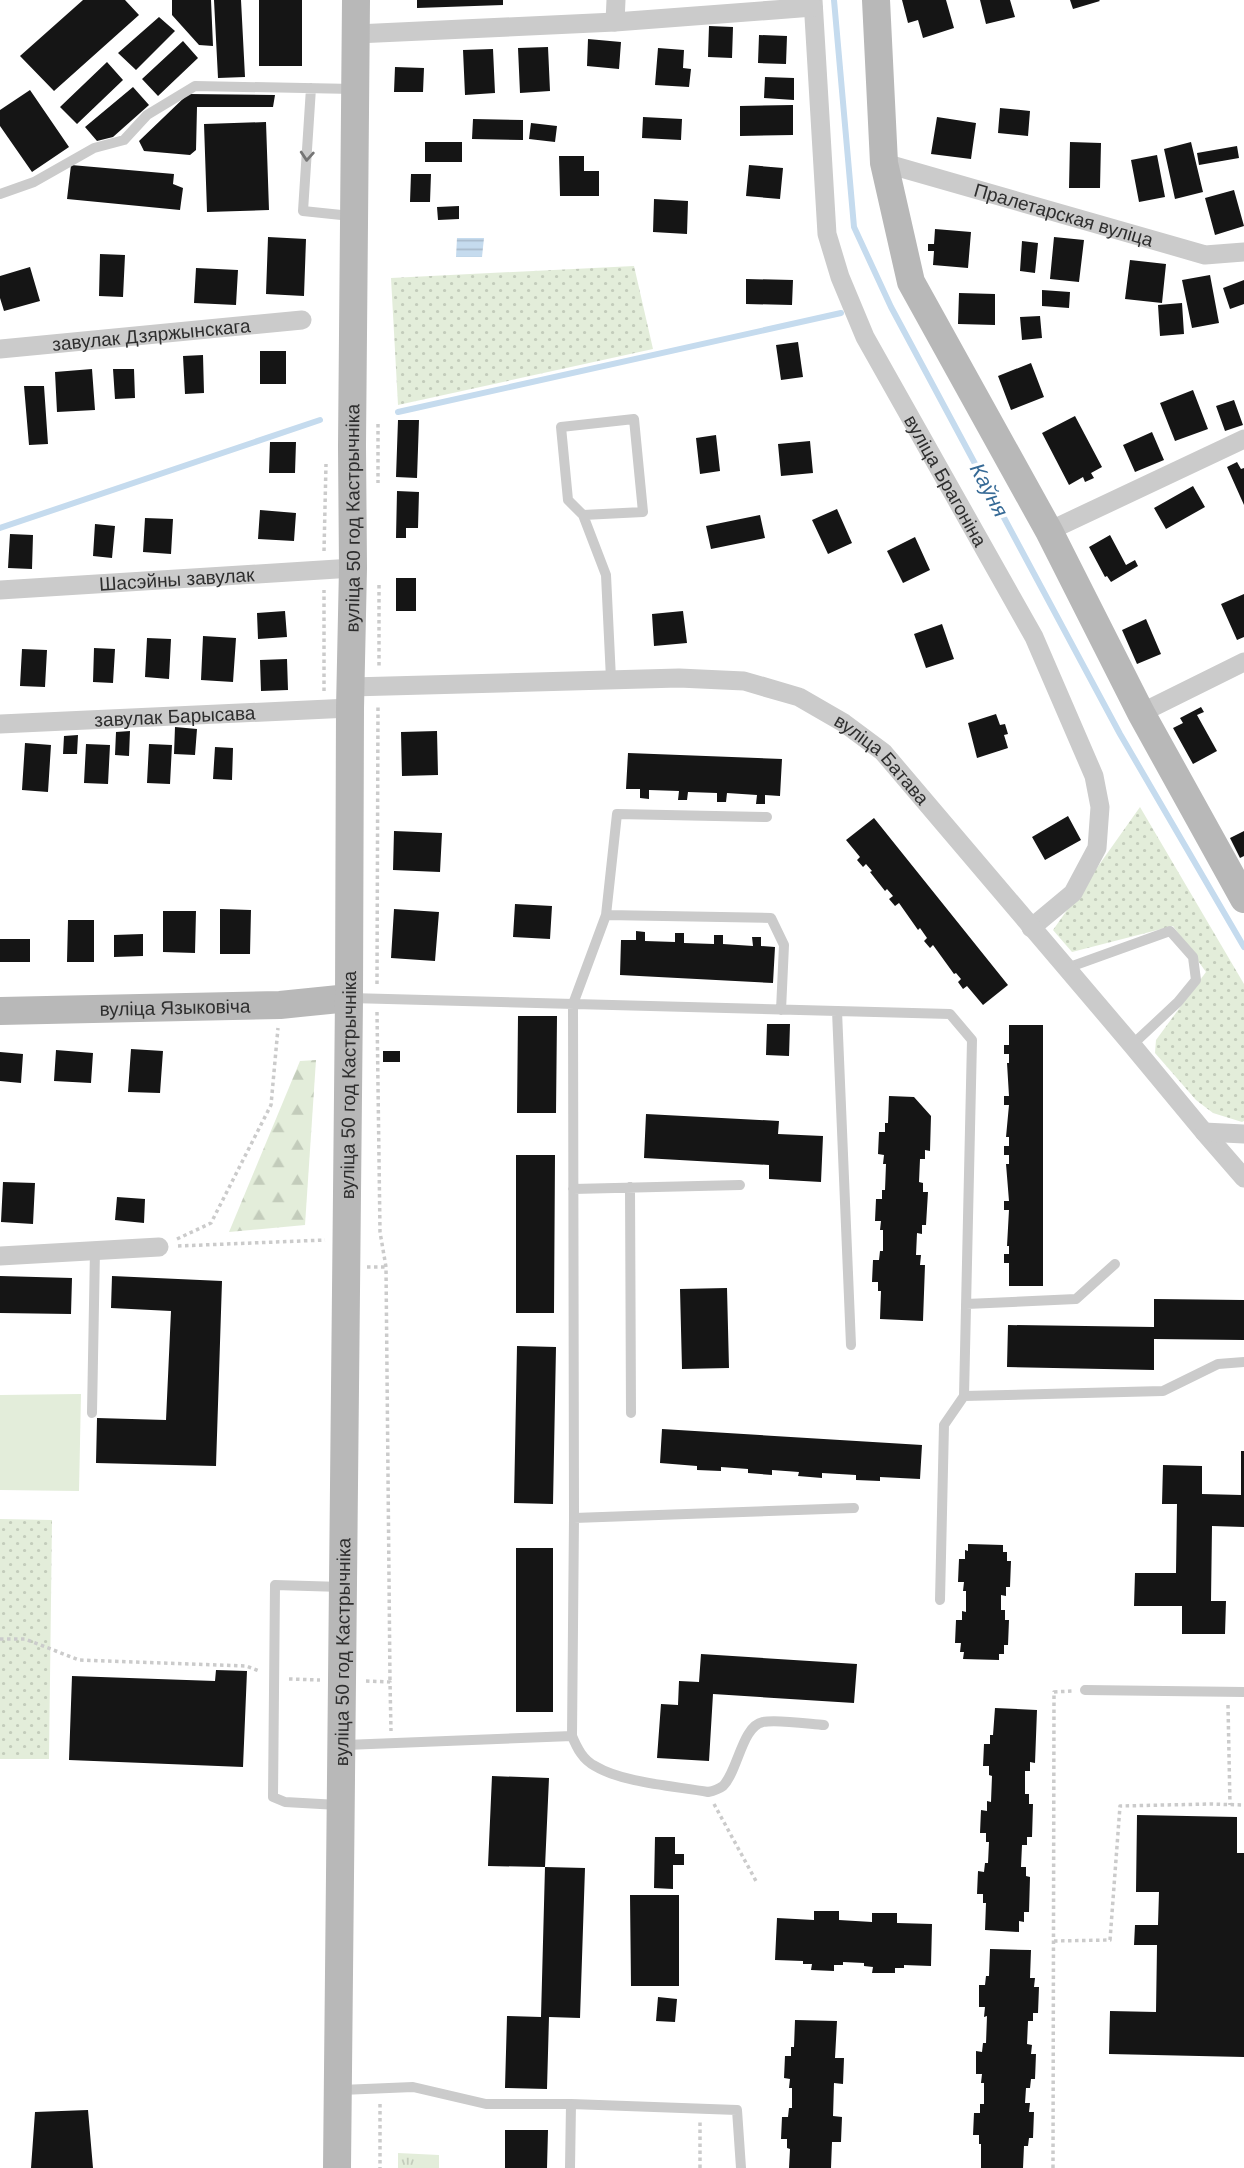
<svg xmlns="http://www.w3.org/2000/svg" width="1244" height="2168" viewBox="0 0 1244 2168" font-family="Arial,sans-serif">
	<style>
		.grass { fill: url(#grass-dots) }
		.forest { fill: url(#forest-firs) }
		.park { fill: url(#park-tufts) }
		.pitch { fill: #e3edda }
		.water { fill: url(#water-rules) }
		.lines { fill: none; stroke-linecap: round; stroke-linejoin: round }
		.stream { stroke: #c5dbee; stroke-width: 6 }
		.building { fill: #151515 }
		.path { stroke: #cbcbcb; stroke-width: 3.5; stroke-dasharray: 3.5 3.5; stroke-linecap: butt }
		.lane { stroke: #cbcbcb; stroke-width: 10 }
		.street { stroke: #cbcbcb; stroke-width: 19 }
		.secondary { stroke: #b8b8b8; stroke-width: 28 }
		.oneway { stroke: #757575 }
		.labels { text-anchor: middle; stroke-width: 7; stroke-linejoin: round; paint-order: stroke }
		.street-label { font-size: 19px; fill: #2e2e2e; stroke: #fff }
		.water-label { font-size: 21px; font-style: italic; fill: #366a96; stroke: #fff }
	</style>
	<defs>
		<pattern id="grass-dots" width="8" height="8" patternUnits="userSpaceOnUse" patternTransform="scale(1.75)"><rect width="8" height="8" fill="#e3edda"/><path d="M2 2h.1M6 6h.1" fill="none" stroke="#c3ccbb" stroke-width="1.8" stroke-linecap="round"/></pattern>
		<pattern id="forest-firs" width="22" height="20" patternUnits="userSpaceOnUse" patternTransform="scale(1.75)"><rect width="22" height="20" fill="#e3edda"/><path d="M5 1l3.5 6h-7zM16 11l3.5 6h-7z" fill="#c3ccbb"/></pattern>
		<pattern id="park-tufts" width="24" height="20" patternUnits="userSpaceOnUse" patternTransform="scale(1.75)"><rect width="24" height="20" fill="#e3edda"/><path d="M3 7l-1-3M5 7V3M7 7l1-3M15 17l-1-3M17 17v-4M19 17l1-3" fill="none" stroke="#c3ccbb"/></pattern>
		<pattern id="water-rules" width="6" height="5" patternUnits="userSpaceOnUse" patternTransform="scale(1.75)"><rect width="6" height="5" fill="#c5dbee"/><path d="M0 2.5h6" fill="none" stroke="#aabccc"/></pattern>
	</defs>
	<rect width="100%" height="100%" fill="#fff"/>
	<path class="grass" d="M634 266 653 349 398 405 391 278Z
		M1140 807 1244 984V1121L1242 1122 1213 1113 1196 1100 1155 1053 1156 1040 1206 972 1173 926 1072 952 1053 930Z
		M0 1519 52 1520 49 1759H0Z"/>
	<path class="forest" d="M316 1060 305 1225 229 1232 300 1061Z"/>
	<path class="park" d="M398 2153 439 2155V2168H398Z"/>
	<path class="pitch" d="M81 1394 79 1491 0 1490V1395Z"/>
	<path class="water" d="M457 238H484L482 257H456Z"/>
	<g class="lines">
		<path class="stream" d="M834 0 854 227 891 307 1120 734 1244 947
			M398 412 841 313
			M0 528 320 420"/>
	</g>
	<path class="building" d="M83 0H125L139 15 54 91 20 56Z
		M172 0H211L213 46 199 45 172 15Z
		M214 0H241L245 77 218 78Z
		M259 0H302V66H259Z
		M417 0H503V5L417 8Z
		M902 0H946L954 28 923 38 918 20 908 23Z
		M980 0H1010L1015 17 986 24Z
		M1070 0H1099L1100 1 1073 9Z
		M159 17 175 31 136 70 118 53Z
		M709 26 733 27 732 58 708 57Z
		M759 35 787 36 786 64 758 63Z
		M588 39 621 42 619 69 587 66Z
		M183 41 198 58 158 96 142 79Z
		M548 47 550 91 520 93 518 48Z
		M658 48 684 50 683 68 691 69 689 87 655 85Z
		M493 49 495 93 465 95 463 50Z
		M107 62 123 80 77 124 60 107Z
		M395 67 424 68 423 92H394Z
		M765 77 794 78V100L764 98Z
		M133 87 149 105 113 137 97 141 85 127Z
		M30 90 69 147 32 172 0 126V110Z
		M188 94 275 95 273 107H197L196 150 190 155 144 151 139 141Z
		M793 105V135L740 136V106Z
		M1000 108 1030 111 1028 136 998 133Z
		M643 117 682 119 681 140 642 138Z
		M937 117 976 123 971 159 931 154Z
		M473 119 523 120V140L472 139Z
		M266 122 269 210 207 212 204 124Z
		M531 123 557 126 555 142 529 139Z
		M425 142H462V162H425Z
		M1070 142 1101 143 1100 188H1069Z
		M1191 142 1203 192 1175 199 1164 149Z
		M1237 146 1239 158 1199 165 1197 153Z
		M1157 155 1165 197 1139 202 1131 160Z
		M559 156H584V171H599V196H560Z
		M71 165 174 174 173 184 183 188 180 210 67 199Z
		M749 165 783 168 780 199 746 196Z
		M411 174H431L430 202H410Z
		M1234 190 1244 226 1215 235 1205 198Z
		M654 199 688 201 687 234 653 232Z
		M459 206V219L438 220 437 207Z
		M935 229 971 232 968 268 933 265 934 251H928V244H934Z
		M268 237 306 239 304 296 266 294Z
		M1054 237 1084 240 1079 282 1050 279Z
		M1022 241 1038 243 1035 273 1020 271Z
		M100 254 125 255 123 297 99 296Z
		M1130 260 1166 264 1162 303 1125 299Z
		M30 267 40 301 4 311 0 298V276Z
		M196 268 238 270 236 305 194 303Z
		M1210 275 1219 323 1192 328 1182 280Z
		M746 279 793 280 792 305 746 304Z
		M1244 280V304L1230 309 1223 288Z
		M1042 290 1070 292 1069 308 1042 306Z
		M959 293 995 294V325L958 324Z
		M1182 303 1184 334 1160 336 1158 305Z
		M1040 316 1042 338 1022 340 1020 317Z
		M798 342 803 377 781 380 776 345Z
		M260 351H286V384H260Z
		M203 355 204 393 185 394 183 356Z
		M1031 363 1044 397 1011 410 998 376Z
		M92 369 95 410 57 412 55 372Z
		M113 369H134L135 398 115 399Z
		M24 386H44L48 444 29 445Z
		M1193 390 1208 429 1175 441 1160 403Z
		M1234 400 1243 425 1225 431 1216 406Z
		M1075 416 1102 467 1091 473 1094 478 1085 482 1083 477 1069 485 1042 433Z
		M398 420H419L417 478 396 477Z
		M1152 432 1164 460 1135 472 1123 445Z
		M716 435 720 471 700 474 696 438Z
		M810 441 813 473 781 476 778 444Z
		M270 442H296L295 473H269Z
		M1237 462 1241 469 1244 468V505L1227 467Z
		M1193 486 1205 507 1166 529 1154 508Z
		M397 491 419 492 418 528H406V538H396Z
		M837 509 852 543 828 554 812 520Z
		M260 510 296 513 294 541 258 539Z
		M760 515 765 538 711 549 706 526Z
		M145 518 173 519 171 554 143 552Z
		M95 524 115 526 112 558 93 556Z
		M10 534 33 535 32 569 8 568Z
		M1110 535 1126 565 1135 560 1138 566 1111 582 1107 576 1105 577 1089 547Z
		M915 537 930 570 903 583 887 551Z
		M396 578H416V611H396Z
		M1244 594V637L1237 640 1221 604Z
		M285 611 287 637 258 639 257 613Z
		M683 611 687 643 654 646 652 614Z
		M1146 619 1161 654 1137 664 1122 630Z
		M942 624 954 659 926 668 914 634Z
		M203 636 236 638 233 682 201 680Z
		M147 638 171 639 169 679 145 677Z
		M94 648 115 649 113 683 93 682Z
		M22 649 47 650 45 687 20 686Z
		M287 659 288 690 261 691 260 660Z
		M1201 707 1204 712 1197 715 1217 751 1193 764 1173 728 1183 723 1180 718Z
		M996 714 1000 725 1005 724 1008 734 1004 735 1008 748 977 758 968 723Z
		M175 727 197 729 195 755 174 754Z
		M130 731 129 756 115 755 116 732Z
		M437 731 438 775 402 776 401 732Z
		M78 735 77 754H63L64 736Z
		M25 743 51 745 48 792 22 790Z
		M86 744 110 745 108 784 84 783Z
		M149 744 172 745 170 784 147 783Z
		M215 747 233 748 232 780 213 779Z
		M628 753 782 759 780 796 765 795V804H756L757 795 727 793 726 802H717V793L688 792 687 800H678L679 791 649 790V799L640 798V789H626Z
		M1068 816 1081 840 1045 860 1032 837Z
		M874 818 1008 985 983 1005 967 986 963 989 958 982 961 979 956 973 954 974 933 945 930 948 924 941 927 938 920 928 918 930 899 903 895 906 889 899 893 896 887 889 885 891 870 872 872 871 866 864 863 867 857 860 860 857 846 840Z
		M394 831 442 833 440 872 393 870Z
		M1244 831V856L1240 858 1230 838Z
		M515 904 552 906 550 939 513 937Z
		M220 909 251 910 250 954H220Z
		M394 909 439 912 435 961 391 958Z
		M163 911H196L195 953 163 952Z
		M68 920H94V962H67Z
		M636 931 645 932V941L675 942V933H684V943L714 944V935H723V944L753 946 752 937H761V946L775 947 773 983 620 975 621 940H636Z
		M143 934V956L114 957V935Z
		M0 939H30V962H0Z
		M518 1016H557L556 1113H517Z
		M767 1024H790L789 1056 766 1055Z
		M1009 1025H1043V1286H1009V1263H1004V1254H1009V1246H1007L1009 1210H1004V1201H1009L1006 1164H1009V1155H1004V1146H1009V1137H1006L1009 1105H1004V1096H1009L1007 1063H1009V1054H1004V1045H1009Z
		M131 1049 163 1051 160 1093 128 1092Z
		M56 1050 93 1053 91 1083 54 1081Z
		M383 1051H400V1062H383Z
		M0 1052 23 1054 21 1083 0 1081Z
		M889 1096 914 1097 931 1116 930 1151 925 1150V1159H920L919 1182 923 1183V1192H928L926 1225H922V1234L917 1233 916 1255H921L920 1265H925L923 1321 880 1319 881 1291H878V1282H872L873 1260H879L880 1251H883V1230H880L881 1221H875L876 1199H882V1190H885L886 1164H883L884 1155 878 1154 879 1132H885V1123H888Z
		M646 1114 779 1121 778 1134 823 1136 821 1182 769 1179V1165L644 1158Z
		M516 1155H555L554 1313H516Z
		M3 1182 35 1183 33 1224 1 1222Z
		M117 1197 145 1199 144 1223 115 1220Z
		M0 1276 72 1278 71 1314 0 1313Z
		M112 1276 222 1281 216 1466 96 1463 97 1418 166 1420 171 1311 111 1308Z
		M727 1288 729 1368 682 1369 680 1289Z
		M1154 1299 1244 1300V1340L1154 1339V1370L1007 1367 1008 1325 1154 1327Z
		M517 1346 556 1347 553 1504 514 1503Z
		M662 1429 922 1445 920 1479 880 1477V1481L856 1480V1475L822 1473V1478L798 1476 799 1472 772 1470V1475L748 1473V1469L721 1467V1471L697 1470V1466L660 1463Z
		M1241 1451H1244V1527L1212 1526 1211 1601H1226L1225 1634H1182V1606H1134L1135 1573H1176L1177 1504H1162L1163 1465 1202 1466V1494L1241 1495Z
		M968 1544 1003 1545V1552H1007V1561H1011L1010 1587H1006V1596L1001 1595V1610H1005V1620H1009L1008 1645H1004V1654H999V1660L963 1659 964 1652H960L961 1643H955L956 1620H962V1611L966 1612V1591H963L964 1582H958L959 1559H965V1550L968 1551Z
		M516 1548H553V1712H516Z
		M701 1654 857 1664 854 1703 713 1694 709 1761 657 1758 661 1704 678 1705 679 1681 699 1682Z
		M216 1670 247 1671 243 1767 69 1760 72 1676 215 1681Z
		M995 1708 1037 1710 1035 1763 1030 1762V1771H1025V1794H1029V1804H1033L1032 1837H1027V1845H1022L1021 1867H1026V1876L1030 1877 1029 1912H1024V1922L1019 1921V1932L985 1930 986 1903H983V1894H977L978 1871 984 1872 985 1863H988L989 1842H986V1833H980L981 1810 987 1811V1801L991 1802 992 1776 989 1775V1766H983L984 1744H990V1735H993Z
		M492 1776 549 1778 545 1867 488 1866Z
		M1137 1815 1237 1817V1853H1244V2057L1109 2054 1110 2011 1156 2012 1157 1945H1134L1135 1925H1158L1159 1892H1136Z
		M655 1837H675V1854H684V1865H673V1889L654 1888Z
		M545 1867 585 1868 580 2018 549 2017 547 2089 505 2088 507 2016 541 2017Z
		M630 1895H679V1986H631Z
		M814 1911H839V1920L872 1922V1913H897V1923L932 1924 931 1966 904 1965V1968H895V1973H872L873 1967 864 1966V1963L843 1962V1965H834V1971L811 1970 812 1964H803V1961L775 1960 777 1918 814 1920Z
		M990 1949 1031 1950 1030 1978H1035L1034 1987H1039L1038 2013H1033V2021H1028L1027 2044 1032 2045 1031 2054H1036L1035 2079H1031L1030 2088H1026L1025 2103H1030L1029 2112H1034L1033 2138H1029L1028 2146H1024L1023 2168H981V2144H979V2135H973L974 2113H980V2104H984V2083H981L982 2074H976V2051L982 2052 983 2043H986L987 2016 984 2017 985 2007H979V1985H985L986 1976H989Z
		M658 1997 677 1999 675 2022 656 2021Z
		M795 2020 837 2021 835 2058H844L843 2084 834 2083 833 2116 842 2117 841 2142H832L831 2168H789L790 2149 787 2148V2139H781L782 2117H788L789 2108H792V2088H789L790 2079 784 2078 785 2056H791V2047H794Z
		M88 2110 93 2168H31L35 2112Z
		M505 2130H548L547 2168H505Z"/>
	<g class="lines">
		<path class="path" d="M378 424V483
			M324 551 326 464
			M379 585V669
			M324 691V590
			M377 984 378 704
			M377 1012 380 1232 386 1267 390 1682
			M177 1239 211 1223 271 1105 278 1028
			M178 1246 325 1240
			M367 1267H386
			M0 1639H25L79 1660 246 1666 259 1671
			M289 1679 320 1680
			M366 1681 390 1682 391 1731
			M1228 1705 1230 1805
			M714 1804 756 1881
			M1054 1941 1110 1940 1120 1806 1210 1804 1244 1805
			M380 2104V2168
			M700 2168V2121
			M1053 2168 1054 1692 1072 1691"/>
		<path class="lane" d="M311 88 303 211 351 216
			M0 194 34 182 94 148 124 140 147 115 195 86 354 89
			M583 515 643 512 634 419 561 427 568 500 583 515 606 575 611 679
			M767 817 617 814 606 915 573 1004 574 1518 572 1736C577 1748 583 1760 595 1766 623 1783 675 1786 708 1792 713 1791 719 1789 723 1786 738 1771 742 1726 763 1722 776 1719 810 1724 824 1725
			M606 915 771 918 784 945 781 1010
			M1067 968 1170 931 1193 957 1196 980 1178 1002 1132 1045
			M350 998 950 1014 972 1040 964 1396 1163 1391 1218 1364 1244 1362
			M837 1011 851 1345
			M630 1187 631 1413
			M573 1189 740 1185
			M966 1304 1076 1299 1115 1264
			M92 1413 95 1250
			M574 1518 854 1508
			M940 1600 944 1425 964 1396
			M1085 1690 1244 1692
			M345 1745 572 1736
			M338 1805 285 1802 273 1797 275 1585 342 1587
			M341 2090 413 2087 486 2104H571L737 2110 741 2168
			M570 2168 571 2104"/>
		<g class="street">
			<path id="s1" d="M813 0 827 234 840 277 865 337 1034 637 1094 776 1100 807 1097 848 1073 893 1031 928"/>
			<path d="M615 22 616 0"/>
			<path d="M356 34 615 22 813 7"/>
			<path id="s2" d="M884 163 1205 255 1244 252"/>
			<path id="s3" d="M0 349 302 320"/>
			<path d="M1049 531 1244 439"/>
			<path id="s4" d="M0 590 353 568"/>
			<path id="s5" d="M351 687 679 678 744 681 799 697 844 723 883 752 1132 1045 1204 1132 1244 1178"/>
			<path d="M1141 713 1244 662"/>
			<path id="s6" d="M0 724 350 708"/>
			<path d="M1204 1132 1244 1134"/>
			<path d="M0 1256 159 1247"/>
		</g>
		<g class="secondary">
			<path d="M876 0 884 163 911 282 1049 531 1141 713 1244 899"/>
			<path id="s7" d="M0 1011 280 1005 349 998"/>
			<path id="s8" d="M337 2168 349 998 350 708 353 568 352 446 356 0"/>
		</g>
	</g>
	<defs><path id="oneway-chevron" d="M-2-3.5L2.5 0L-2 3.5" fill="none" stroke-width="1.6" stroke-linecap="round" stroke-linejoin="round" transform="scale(1.75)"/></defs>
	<use class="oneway" href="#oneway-chevron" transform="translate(307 156) rotate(94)"/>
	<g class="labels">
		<g class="street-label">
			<text dy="7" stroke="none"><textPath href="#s2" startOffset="187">Пралетарская вуліца</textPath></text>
			<text dy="7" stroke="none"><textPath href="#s3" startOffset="152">завулак Дзяржынскага</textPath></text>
			<text dy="7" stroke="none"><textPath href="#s1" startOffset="509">вуліца Брагоніна</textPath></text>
			<text dy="7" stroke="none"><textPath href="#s8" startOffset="1650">вуліца 50 год Кастрычніка</textPath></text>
			<text dy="7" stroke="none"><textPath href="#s4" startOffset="177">Шасэйны завулак</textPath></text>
			<text dy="7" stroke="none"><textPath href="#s6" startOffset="175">завулак Барысава</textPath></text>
			<text dy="7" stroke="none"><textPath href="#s5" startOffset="555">вуліца Батава</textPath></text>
			<text dy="7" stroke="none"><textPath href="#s7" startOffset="175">вуліца Языковіча</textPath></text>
			<text dy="7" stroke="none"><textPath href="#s8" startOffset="1083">вуліца 50 год Кастрычніка</textPath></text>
			<text dy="7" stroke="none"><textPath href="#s8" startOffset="516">вуліца 50 год Кастрычніка</textPath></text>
		</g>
		<g class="water-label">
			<text transform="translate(989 490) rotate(62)" y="7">Каўня</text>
		</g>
	</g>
</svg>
